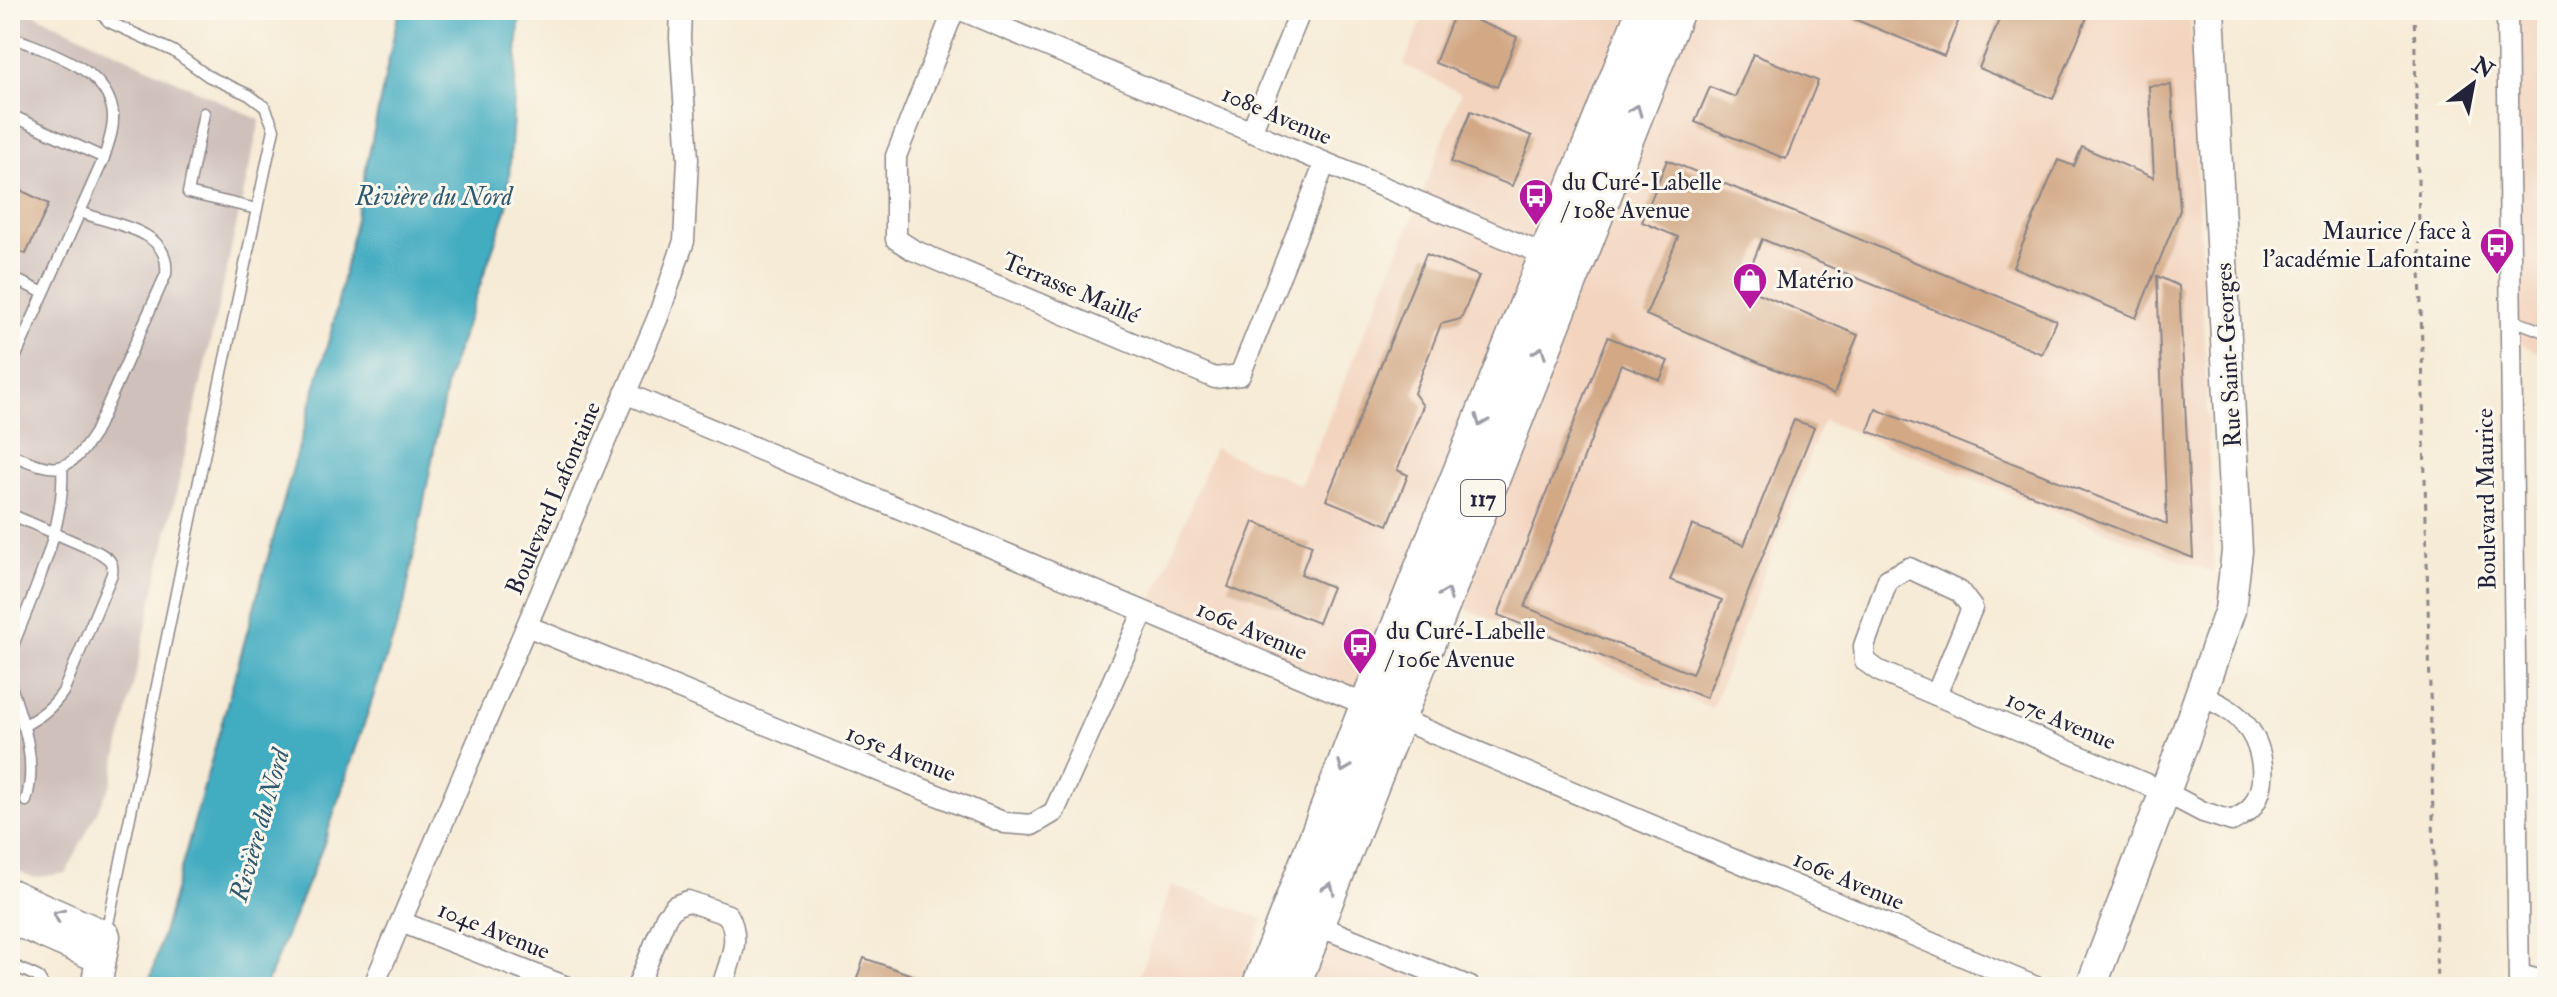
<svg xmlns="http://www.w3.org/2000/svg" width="2557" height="997" viewBox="0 0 2557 997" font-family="'IM FELL Double Pica',serif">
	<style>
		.built { fill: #f3d4bf }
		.industrial { fill: #cfc0bb }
		.water { fill: #42acc1; stroke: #32677e; stroke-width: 2 }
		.building { fill: #d2a885 }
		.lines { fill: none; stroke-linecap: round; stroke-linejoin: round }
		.lane-casing { stroke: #8c8688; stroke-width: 13 }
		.street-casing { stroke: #8c8688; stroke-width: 23 }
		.secondary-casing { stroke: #8c8688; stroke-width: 33 }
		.primary-casing { stroke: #8c8688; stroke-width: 37 }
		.path { stroke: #8c8688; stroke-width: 3; stroke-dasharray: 6 6; stroke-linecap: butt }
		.lane { stroke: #fff; stroke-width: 10 }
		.street { stroke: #fff; stroke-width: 20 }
		.secondary { stroke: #fff; stroke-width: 30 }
		.primary { stroke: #fff; stroke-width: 34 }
		.oneway { stroke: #9c9ca7 }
		.labels { text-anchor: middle; stroke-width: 6; stroke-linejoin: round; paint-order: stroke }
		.shield { fill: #fbf7ec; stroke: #636270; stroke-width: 2 }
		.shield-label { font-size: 22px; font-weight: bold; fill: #22223b }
		.street-label { font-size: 24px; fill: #22223b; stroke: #fbf7ec }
		.poi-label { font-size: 24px; fill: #22223b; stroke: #fbf7ec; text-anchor: start }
		.water-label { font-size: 26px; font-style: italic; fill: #2f5971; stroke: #fbf7ec }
	</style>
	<rect width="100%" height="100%" fill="#fbf7ec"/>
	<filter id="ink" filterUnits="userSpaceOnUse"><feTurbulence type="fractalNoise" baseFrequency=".0125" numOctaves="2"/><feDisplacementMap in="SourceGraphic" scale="16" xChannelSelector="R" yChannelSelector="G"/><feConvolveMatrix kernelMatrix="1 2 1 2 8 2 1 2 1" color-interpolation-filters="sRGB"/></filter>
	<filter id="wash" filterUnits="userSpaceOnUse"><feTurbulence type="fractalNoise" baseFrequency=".006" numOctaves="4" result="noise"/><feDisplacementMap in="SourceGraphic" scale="32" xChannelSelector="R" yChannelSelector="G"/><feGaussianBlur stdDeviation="1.8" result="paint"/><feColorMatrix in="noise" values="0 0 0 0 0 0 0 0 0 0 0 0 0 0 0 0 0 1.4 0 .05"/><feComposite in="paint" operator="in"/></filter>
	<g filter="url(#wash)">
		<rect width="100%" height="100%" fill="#f6ebd6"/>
		<path class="built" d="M1425 10H1632L1359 692 1150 607 1214 448 1301 485 1416 210 1461 93 1404 65Z
			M1681 10H2190L2214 573 1823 420 1712 708 1448 602Z
			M2507 10H2547V356L2510 339Z
			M1171 885 1263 919 1239 987H1136Z
			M1312 937 1444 987H1294Z"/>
		<path class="industrial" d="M10 10H26L260 120 111 784 66 873 34 878 10 867Z"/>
		<path class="water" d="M399 10H520L507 208 448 377 404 605 323 846 265 987H148L334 321Z"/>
		<g id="blocks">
			<path class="building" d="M1832 10H1963L1944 56Z
				M2003 10H2090L2053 99 1979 68Z
				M1455 12 1517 37 1497 87 1435 63Z
				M1753 54 1818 81 1786 159 1695 122 1710 87 1735 97Z
				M2171 85 2180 210 2136 318 2013 267 2058 160 2074 166 2082 147 2154 178 2149 86Z
				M1471 111 1532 136 1512 186 1451 162Z
				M1667 160 2056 320 2042 354 1762 239 1743 287 1858 335 1834 394 1646 315 1678 237 1642 222Z
				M10 185 49 204 26 254 10 247Z
				M1426 254 1479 276 1461 319 1441 324 1414 393 1423 406 1397 470 1408 475 1388 525 1326 500Z
				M2157 276 2179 286 2193 558 1868 431 1876 409 2167 524Z
				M1608 337 1668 361 1660 380 1621 364 1525 607 1692 674 1722 600 1670 580 1692 525 1744 545 1794 420 1814 427 1706 698 1498 615Z
				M1254 522 1312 545 1301 574 1332 587 1318 623 1228 587Z
				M864 958 940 985 939 987H854Z"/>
		</g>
	</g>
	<g filter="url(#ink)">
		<use href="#blocks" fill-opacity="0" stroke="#8c8688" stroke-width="2"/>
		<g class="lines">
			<g class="lane-casing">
				<path id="lane" d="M97 10 109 22 173 51 208 76 249 95 265 107 274 129 201 471 106 934
					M10 36C46 52 109 67 113 115 114 130 108 144 104 158L15 358 10 362
					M204 113 188 193 257 209
					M13 116 104 158
					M10 277 44 293
					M2510 319 2547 333
					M10 454C54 472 66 478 95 433L166 274C171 228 113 226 81 212
					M10 514 98 552C108 558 114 561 112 574L63 692C52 708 40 717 23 726
					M10 660 12 648C33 594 66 526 62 467
					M10 683C23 722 38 760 26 801
					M10 941 16 923
					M10 964 38 977 44 987"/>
			</g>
			<g class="street-casing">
				<path id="street" d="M954 10 896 156V239L913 250 1215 378 1240 375 1325 163
					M961 10 1555 259
					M2507 10 2519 987
					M1251 132 1301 10
					M625 393 2036 987
					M527 626 1005 823 1032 825 1054 812 1143 613
					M1936 695 1972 608 1960 592 1909 568 1888 579 1864 646 1865 661 1879 671 2165 792 2203 812 2232 821C2238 817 2248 813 2252 807 2270 782 2263 743 2242 721 2231 709 2215 702 2200 695
					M401 922 567 987
					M1309 922 1470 987
					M2519 975 2547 982
					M373 987 658 317 684 241 688 159 680 38 681 10
					M637 987 666 917 675 906 688 901 728 915C742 940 729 962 722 987"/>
			</g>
			<g class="secondary-casing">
				<path id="secondary" d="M10 894 105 936 96 987
					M10 918 101 958
					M2091 987 2177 760 2230 610 2237 551 2209 10"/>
			</g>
			<g class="primary-casing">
				<path id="primary" d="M1259 987 1367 706 1644 10
					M1292 987 1677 10"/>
			</g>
			<path class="path" d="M2414 10 2437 987"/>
			<use href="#lane" class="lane"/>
			<use href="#street" class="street"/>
			<use href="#secondary" class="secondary"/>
			<use href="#primary" class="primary"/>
		</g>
		<defs><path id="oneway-chevron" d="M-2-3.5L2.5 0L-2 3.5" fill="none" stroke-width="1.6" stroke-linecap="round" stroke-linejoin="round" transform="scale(2)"/></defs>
		<g class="oneway">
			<use href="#oneway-chevron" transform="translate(1636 110) rotate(-68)"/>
			<use href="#oneway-chevron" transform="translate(1540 352) rotate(-69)"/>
			<use href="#oneway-chevron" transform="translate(1481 421) rotate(112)"/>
			<use href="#oneway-chevron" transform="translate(1446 594) rotate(-69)"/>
			<use href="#oneway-chevron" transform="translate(1344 767) rotate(111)"/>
			<use href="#oneway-chevron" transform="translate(1329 888) rotate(-68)"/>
			<use href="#oneway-chevron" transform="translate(58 915) rotate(-156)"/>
		</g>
	</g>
	<defs>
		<g id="bus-pin" transform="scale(1.8)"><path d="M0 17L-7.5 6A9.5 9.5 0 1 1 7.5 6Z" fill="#b5179e" stroke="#fbf7ec"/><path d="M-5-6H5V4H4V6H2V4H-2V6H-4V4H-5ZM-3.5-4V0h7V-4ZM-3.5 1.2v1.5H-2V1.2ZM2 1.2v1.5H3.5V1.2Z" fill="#fff"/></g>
		<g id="shop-pin" transform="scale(1.8)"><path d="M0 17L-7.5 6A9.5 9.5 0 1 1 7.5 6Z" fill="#b5179e" stroke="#fbf7ec"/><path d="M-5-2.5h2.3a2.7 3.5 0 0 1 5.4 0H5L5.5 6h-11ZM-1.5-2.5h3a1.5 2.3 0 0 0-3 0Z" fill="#fff"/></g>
	</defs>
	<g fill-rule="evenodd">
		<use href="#bus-pin" x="1536" y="196"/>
		<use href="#bus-pin" x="2497" y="245"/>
		<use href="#shop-pin" x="1750" y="280"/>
		<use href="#bus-pin" x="1360" y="645"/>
	</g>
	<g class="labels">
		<rect class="shield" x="1461" y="480" width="44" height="36" rx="6"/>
		<g class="shield-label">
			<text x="1483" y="506">117</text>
		</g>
		<g class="street-label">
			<text transform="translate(1277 115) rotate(23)" y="8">108e Avenue</text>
			<text transform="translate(1071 288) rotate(23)" y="8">Terrasse Maillé</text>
			<text transform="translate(2228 355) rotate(-93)" y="8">Rue Saint-Georges</text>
			<text transform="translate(553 498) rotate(-67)" y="8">Boulevard Lafontaine</text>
			<text transform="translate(2486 499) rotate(-91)" y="8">Boulevard Maurice</text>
			<text transform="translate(1252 630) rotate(23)" y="8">106e Avenue</text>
			<text transform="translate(2061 720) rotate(23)" y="8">107e Avenue</text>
			<text transform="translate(901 753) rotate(22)" y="8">105e Avenue</text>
			<text transform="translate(1849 880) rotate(23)" y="8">106e Avenue</text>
			<text transform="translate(494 930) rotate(22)" y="8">104e Avenue</text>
		</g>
		<g class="poi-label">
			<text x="1562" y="190">du Curé-Labelle<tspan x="1562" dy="28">/ 108e Avenue</tspan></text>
			<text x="2471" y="239" text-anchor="end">Maurice / face à<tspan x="2471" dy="28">l'académie Lafontaine</tspan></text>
			<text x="1776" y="288">Matério</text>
			<text x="1386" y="639">du Curé-Labelle<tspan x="1386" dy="28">/ 106e Avenue</tspan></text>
		</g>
		<g class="water-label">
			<text x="434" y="205">Rivière du Nord</text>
			<text transform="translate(259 825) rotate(-74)" y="9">Rivière du Nord</text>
		</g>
	</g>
	<rect width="2557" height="997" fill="none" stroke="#fbf7ec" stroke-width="40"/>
	<g transform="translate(2473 84) rotate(32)" stroke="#fbf7ec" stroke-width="6" paint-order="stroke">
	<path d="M0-6L14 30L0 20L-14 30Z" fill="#22223b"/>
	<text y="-12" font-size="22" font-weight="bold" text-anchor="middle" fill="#22223b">N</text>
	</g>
</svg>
